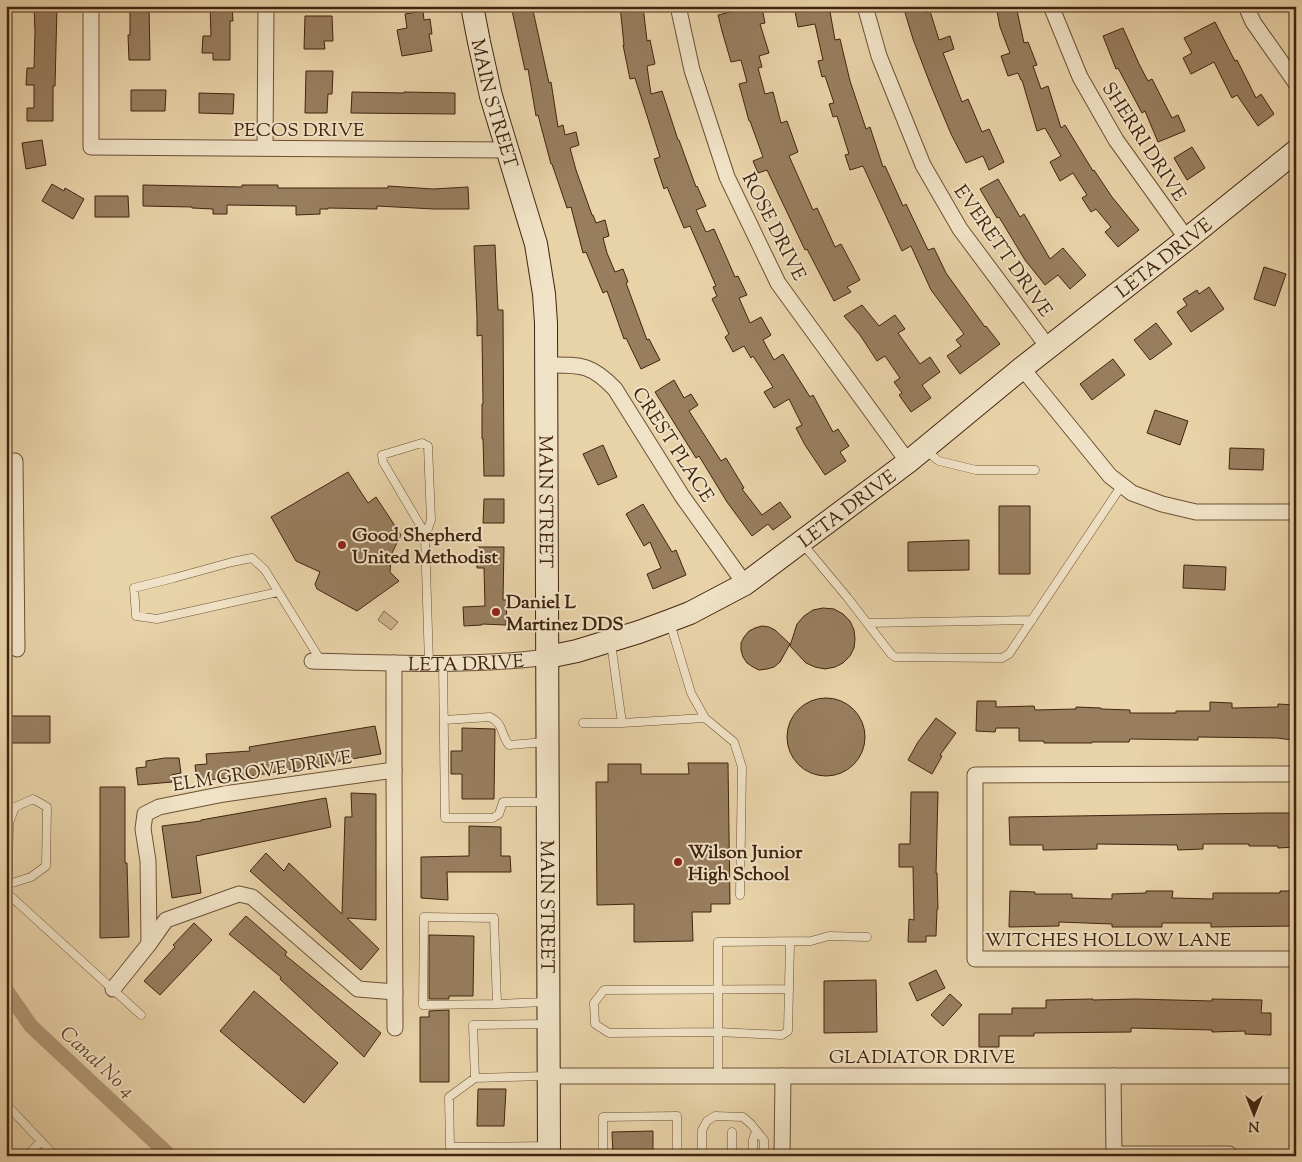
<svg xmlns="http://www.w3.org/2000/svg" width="1302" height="1162" viewBox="0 0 1302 1162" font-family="'Sorts Mill Goudy',serif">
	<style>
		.green { fill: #ccb48e; stroke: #876c4e }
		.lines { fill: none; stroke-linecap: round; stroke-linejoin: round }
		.canal { stroke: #b09774; stroke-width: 15 }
		.building { fill: #987e5f; stroke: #42240f }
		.lane-casing { stroke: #6c5035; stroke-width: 9 }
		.street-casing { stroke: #6c5035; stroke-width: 17 }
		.secondary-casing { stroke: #42240f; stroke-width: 24 }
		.lane { stroke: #f0e2c6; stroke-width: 8 }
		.street { stroke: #f0e2c6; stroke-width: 15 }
		.secondary { stroke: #f0e2c6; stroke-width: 22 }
		.poi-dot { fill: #8f2418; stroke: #f0e2c6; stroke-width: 2 }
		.labels { text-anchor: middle; stroke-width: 4; stroke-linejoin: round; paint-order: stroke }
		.street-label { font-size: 19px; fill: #42240f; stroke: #f0e2c6 }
		.poi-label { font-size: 19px; font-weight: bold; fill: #42240f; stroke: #f0e2c6; text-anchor: start }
		.water-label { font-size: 20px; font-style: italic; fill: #63462d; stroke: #f0e2c6 }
	</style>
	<rect width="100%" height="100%" fill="#e8d2a8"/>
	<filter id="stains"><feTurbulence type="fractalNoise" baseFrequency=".004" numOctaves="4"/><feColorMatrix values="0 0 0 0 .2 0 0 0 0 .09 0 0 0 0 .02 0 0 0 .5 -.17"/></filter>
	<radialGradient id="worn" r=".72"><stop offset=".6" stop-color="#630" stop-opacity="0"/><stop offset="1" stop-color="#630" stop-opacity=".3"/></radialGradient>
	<path class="green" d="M384 611 398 622 391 630 378 620Z"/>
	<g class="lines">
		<path class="canal" d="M6 990 31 1026 170 1156"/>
	</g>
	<path class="building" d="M34 6H57L55 86H53V121H27V108H34V85H26L27 68H34L35 32Z
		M130 6H149L150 60H129L128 35H130Z
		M210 6H232L233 21H230V60H213V53H202L203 36H211Z
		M511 6H532L549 83 551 82 558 127 563 125 565 135 576 132 579 145 570 148 576 170 592 215H593L596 223 605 220 609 236 603 238 607 253 615 272 623 269 628 282 626 283 647 340 649 339 660 360 641 369 626 338 624 339 607 291 603 293 586 252 583 253 571 207 567 208 552 164H551L538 115 536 116 528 69 525 70Z
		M620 6H643L647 41 650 40 655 64 647 66 651 94 662 91 678 140H679L696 187 697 186 706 206 696 210 706 232 714 229 735 277 738 276 747 295 739 298 750 323 761 317 771 335 763 340 774 360 783 354 810 397 813 395 833 432 838 429 849 446 840 452 846 461 825 475 805 445 796 428 802 425 789 399 774 408 764 392 773 387 753 356 751 358 744 346 733 352 725 337 729 334 712 299 717 296 713 287 716 286 690 226 684 228 667 187 664 189 654 159 660 157 635 78 630 79 623 45H624Z
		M734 6H755L756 9 762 8 765 23 760 24 769 53 759 56 762 67 758 68 765 94 773 92 781 123 787 121 798 152 789 156 813 210 817 208 835 247 841 244 860 280 847 287 851 292 834 301 807 249 805 250 767 170 758 173 753 161 763 157 750 121H749L739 84 747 82 741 60 731 62 722 31 718 15 735 11Z
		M794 6H829L835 40 840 39 850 81 866 129 870 127 883 167 885 166 903 206 906 204 928 250 934 248 946 273 985 327 986 326 1000 344 960 374 947 356 961 346 956 340 964 334 931 290 911 246 902 251 863 166 850 170 845 155 849 154 837 116 833 117 829 104 834 103 825 76 822 77 818 61 823 60 815 24 798 27Z
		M903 6H924L926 13 930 11 939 40 950 36 954 49 943 53 962 102 968 99 982 132 989 129 1004 162 989 170 983 156 966 163 951 134 931 86 913 39Z
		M996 6H1016L1024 43 1028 42 1037 65 1033 66 1041 89 1048 86 1061 128 1065 125 1093 171 1094 170 1112 197 1139 230 1118 247 1105 232 1111 227 1096 209 1091 212 1082 198 1087 195 1073 173 1060 181 1050 162 1061 156 1045 128 1037 131 1022 80H1021L1018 73 1008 76 1001 56 1010 53 1000 27Z
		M423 11 424 20 430 19 432 34H429L432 51 402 56 397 30 407 28 405 14Z
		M305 16H332L333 41H324L325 49H304Z
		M1215 22 1235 61 1237 60 1256 98 1261 94 1274 114 1258 126 1237 95 1232 98 1214 62 1191 74 1183 58 1192 53 1184 38Z
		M1123 28 1139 64 1148 81 1152 79 1172 118 1178 115 1185 131 1158 142 1145 111 1142 113 1118 68 1116 69 1103 36Z
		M306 71H333L332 94H328L327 113H305Z
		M131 90H166L165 111H131Z
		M352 92 404 93V92L455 93V114L351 113Z
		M199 93 234 94 233 114 199 113Z
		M42 140 46 165 26 169 22 143Z
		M1192 147 1205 168 1187 180 1174 158Z
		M998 179 1020 217 1024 214 1050 259 1063 248 1086 275 1070 289 1058 275 1045 285 1025 260 999 217 997 218 980 189Z
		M52 184 64 191 65 188 84 199 73 219 42 201Z
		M143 185 242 187V185H278V188H388V186L433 189 468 187 469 209H434L377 206V209L328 208V209H320V214L296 215V206L227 205V214H213V209L192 208V207L143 206Z
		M95 196H128L129 217H95Z
		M495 245 498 310H503L504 476H484L483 439H482V404H483L482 335 477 336V317L474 246Z
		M1264 267 1286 274 1275 306 1254 299Z
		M1209 287 1224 309 1191 332 1177 312 1187 305 1183 299 1197 290 1199 294Z
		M862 305 879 326 895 315 905 329 898 333 920 364 930 357 940 372 922 385 931 398 911 412 899 395 902 393 894 382 900 378 885 356 877 361 860 335 844 316Z
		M1156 323 1172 344 1150 360 1134 340Z
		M1113 359 1125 375 1092 400 1080 384Z
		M674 380 684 398 691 394 698 405 689 411 721 461 726 458 744 488 742 489 762 515 780 502 791 517 773 530 768 524 752 536 727 502 699 456 696 458 655 392Z
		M1155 410 1188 421 1180 445 1147 433Z
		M603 445 617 477 598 485 583 454Z
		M1230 448 1264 449 1263 470 1229 469Z
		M348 472 368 503 376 497 401 535 391 555 390 572 399 581 357 611 317 589 315 584 320 572 296 561 271 517Z
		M484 499H504V523H483Z
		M643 504 672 552 676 550 686 575 653 589 647 574 661 568 650 542 644 546 626 514Z
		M999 506H1030V574H999Z
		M969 540V570L908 571V542Z
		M477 547H504L503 600H507L506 625 482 624V625L464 626 463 607 485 606 484 568H477Z
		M1184 565 1226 567 1225 590 1183 588Z
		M823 608 834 609 843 614 850 621 854 630 855 639 854 648 850 656 843 663 835 667 825 669 815 667 806 663 790 646 797 624 804 616 813 610Z
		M762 626 769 627 775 630 790 644 780 662 774 667 767 669 759 670 753 667 747 663 743 657 741 650V643L744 637 749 631 755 628Z
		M787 737a39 39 0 1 1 78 0a39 39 0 1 1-78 0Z
		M977 701H996V707L1034 706 1035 710 1076 709V707L1101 708V709L1130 710V713H1176V711H1210V702L1232 703V708L1278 707V704L1296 705V726H1294L1293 740 1277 738 1198 737V740L1130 739 1129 742H1092V743H1044V741H1019V728H996L995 732 976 731Z
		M9 716H50V743H9Z
		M936 718 956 733 940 755 942 756 932 774 908 760 918 742Z
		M375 726 381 754 258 775 197 781 195 765 207 764 206 754 250 751 249 747Z
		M462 728 495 729 494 799H462V774H451V751H462Z
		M165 758H179L181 773 171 775 172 782 138 785 136 768 146 767V761Z
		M688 763H728L730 904H711V912H692L693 941 634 942V904L597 905 596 782H608V764H641V774H689Z
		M100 787H125V863H127L129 937 100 938Z
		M911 792H938L936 873H937L938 909H937L936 936H926V942H908L909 919 914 920 913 867H899V844H910Z
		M351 793 376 794V920L347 918 379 949 361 970 250 871 266 853 284 871 289 863 342 914 345 817H352Z
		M326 798 331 827 196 856 201 893 172 898 162 826 201 821V820Z
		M1265 813H1293V826H1296V847L1278 848V846H1249V844H1203V849L1178 850 1177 845 1097 844V849L1043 850V845H1010L1009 817Z
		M469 826 501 827V856H510L511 872H447L448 900 421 898V857L469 856Z
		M1010 891 1035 892V894H1072V898L1112 899V894L1146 893V891H1173L1172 898 1213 899V893H1280V891H1296V926L1211 927V923H1162V927H1112V924L1059 922V926L1009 927Z
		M246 916 287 952 285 955 381 1033 364 1057 280 979 281 977 229 934Z
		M194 923 212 940 160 995 144 981 175 947 173 945Z
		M429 935 474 936 473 996H449V999H429Z
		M936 970 945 988 917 1001 909 983Z
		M876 980 877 1032 824 1033V981Z
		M254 991 338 1063 304 1103 220 1031Z
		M950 994 962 1005 943 1026 931 1015Z
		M1093 999V1000L1136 999 1212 1001V999L1262 1000 1261 1013H1271V1035L1245 1034V1031L1212 1032V1030L1131 1028V1032L1034 1033V1036H999V1047H979V1014H1012V1008H1046V1000Z
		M449 1010V1082H420V1017H429V1011Z
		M478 1089H506L504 1126H477Z
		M653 1131V1156H613L612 1132Z"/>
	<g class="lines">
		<g class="lane-casing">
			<path id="lane" d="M925 450 939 461 976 470H1035
				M425 537 431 520 428 446 422 443 382 455 383 462 423 530 425 537 429 663
				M802 543 847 597 891 654 895 657 1002 658 1009 654 1122 485
				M278 592 157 619 136 616 134 588 174 578 232 562 252 558 265 570 321 661
				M670 623 691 693 705 718 734 742 742 767 740 895
				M867 623 1032 620
				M443 663 445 818H493L499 814 503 802H546
				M444 720 490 717C505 725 500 734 509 745L546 742
				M583 723H622L611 643
				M622 723 705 718
				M6 877 8 874 9 823 15 807 33 799 47 807 46 866 31 877 6 885
				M6 892 141 1015
				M789 989 604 990 594 1003 595 1024 609 1033 718 1032 782 1035 788 1031 790 942
				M497 1004 423 1005 424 917 494 918 497 1004 547 1002
				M547 1076 475 1078 473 1025 547 1024
				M718 1076V942L811 941 829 936 867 937
				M475 1078 449 1097 450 1147 547 1146
				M6 1104 55 1156
				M732 1132V1156
				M702 1151V1130L707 1121 715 1116 743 1117 751 1124 764 1140V1156
				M27 1156 41 1141
				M603 1156V1117L677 1116V1156
				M753 1156V1140L756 1131"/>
		</g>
		<g class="street-casing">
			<g id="street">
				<path d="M91 6V147L507 150"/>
				<path d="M678 6 692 70 727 177 778 283 908 462"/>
				<path d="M865 6 879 56 923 165 960 229 1048 347"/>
				<path d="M1051 6 1080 77 1116 140 1187 239"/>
				<path d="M1246 6 1253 22 1296 83"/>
				<path d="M265 148 266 6"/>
				<path d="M546 365C580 365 590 363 615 389L682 496 745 584"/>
				<path d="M1022 368 1110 476 1132 493 1162 504 1196 512H1296"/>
				<path d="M6 461H15L17 649"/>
				<path id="s1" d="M312 661C390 663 470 667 548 657"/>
				<path d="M394 663V770L224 794 159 807 145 814 143 829 148 861 149 944 166 920 239 894 252 897 358 989 395 992"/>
				<path d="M394 770 395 1028"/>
				<path d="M1296 774 975 775V959H1296"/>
				<path d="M113 989 149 944"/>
				<path d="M549 1076H1296"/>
				<path d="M1113 1076 1114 1156"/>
				<path d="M1114 1154H1229L1230 1156"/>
				<path d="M782 1156 783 1076"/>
			</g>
		</g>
		<g class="secondary-casing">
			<g id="secondary">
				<path id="s2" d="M472 6 479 42 491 96 536 244 544 294 546 323 549 1156"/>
				<path id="s3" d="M548 657 577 651 639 632 669 621 690 613 745 584 908 462 1022 368 1187 239 1296 151"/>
			</g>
		</g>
		<use href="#lane" class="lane"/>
		<use href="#street" class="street"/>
		<use href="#secondary" class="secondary"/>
	</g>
	<g class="poi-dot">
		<circle cx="342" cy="545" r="5"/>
		<circle cx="496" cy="612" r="5"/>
		<circle cx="678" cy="862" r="5"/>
	</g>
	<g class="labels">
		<g class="street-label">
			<text dy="7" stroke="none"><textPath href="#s2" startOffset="100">MAIN STREET</textPath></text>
			<text x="299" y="136">PECOS DRIVE</text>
			<text transform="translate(1145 141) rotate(57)" y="7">SHERRI DRIVE</text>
			<text transform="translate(775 226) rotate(63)" y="7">ROSE DRIVE</text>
			<text transform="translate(1004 250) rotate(55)" y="7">EVERETT DRIVE</text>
			<text dy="7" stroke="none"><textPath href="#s3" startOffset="742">LETA DRIVE</textPath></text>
			<text transform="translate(674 444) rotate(57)" y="7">CREST PLACE</text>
			<text dy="7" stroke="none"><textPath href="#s2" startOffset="505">MAIN STREET</textPath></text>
			<text dy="7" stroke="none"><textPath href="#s3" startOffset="338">LETA DRIVE</textPath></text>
			<text dy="7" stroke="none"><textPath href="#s1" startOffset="154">LETA DRIVE</textPath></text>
			<text transform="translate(262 770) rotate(-9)" y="7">ELM GROVE DRIVE</text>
			<text dy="7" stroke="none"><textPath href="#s2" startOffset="910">MAIN STREET</textPath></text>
			<text x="1108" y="946">WITCHES HOLLOW LANE</text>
			<text x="922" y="1063">GLADIATOR DRIVE</text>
		</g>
		<g class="poi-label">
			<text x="352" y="541">Good Shepherd<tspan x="352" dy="22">United Methodist</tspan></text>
			<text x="506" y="608">Daniel L<tspan x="506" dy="22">Martinez DDS</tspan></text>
			<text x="688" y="858">Wilson Junior<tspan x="688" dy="22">High School</tspan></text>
		</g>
		<g class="water-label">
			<text transform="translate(98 1061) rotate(43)" y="7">Canal No 4</text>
		</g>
	</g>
	<rect width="1302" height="1162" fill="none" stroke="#e8d2a8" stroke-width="25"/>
	<rect x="8" y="8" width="1287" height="1147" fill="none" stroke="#42240f" stroke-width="2.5"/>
	<rect x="12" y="12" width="1277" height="1137" fill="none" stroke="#42240f"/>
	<g transform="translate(1254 1114) rotate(180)" stroke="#f0e2c6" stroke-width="4" paint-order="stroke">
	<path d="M0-4L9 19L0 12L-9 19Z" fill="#42240f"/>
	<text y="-8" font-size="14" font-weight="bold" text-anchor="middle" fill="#42240f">N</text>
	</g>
	<rect width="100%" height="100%" filter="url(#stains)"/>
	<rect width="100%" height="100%" fill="url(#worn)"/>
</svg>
